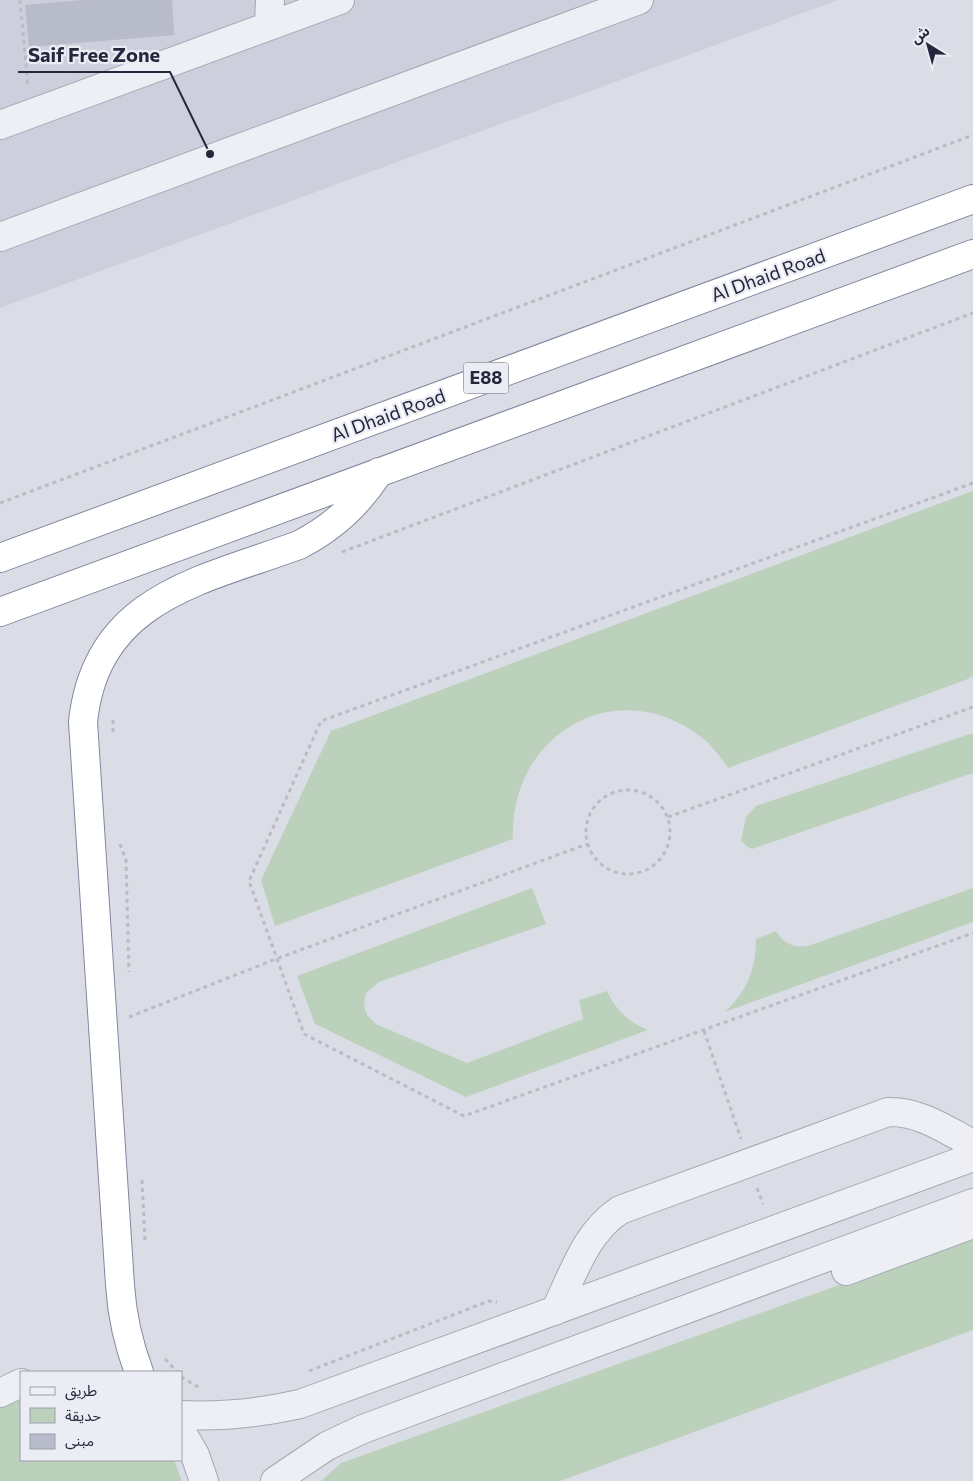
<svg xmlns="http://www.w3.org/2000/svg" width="973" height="1481" viewBox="0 0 973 1481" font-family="Commissioner,'Noto Sans Arabic',sans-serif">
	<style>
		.built { fill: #cdcfdc }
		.green { fill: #bcd1bc }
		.building { fill: #b8bbc9 }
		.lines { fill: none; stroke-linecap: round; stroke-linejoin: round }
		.minor-casing { stroke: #a4a7b3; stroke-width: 30 }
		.highway-casing { stroke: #82879e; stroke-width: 30 }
		.path { stroke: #babbc5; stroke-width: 3; stroke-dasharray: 4 4; stroke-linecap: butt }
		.minor { stroke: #eeeff5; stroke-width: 28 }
		.highway { stroke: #fff; stroke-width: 28 }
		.labels { text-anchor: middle; stroke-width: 4.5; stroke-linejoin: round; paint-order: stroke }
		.shield { fill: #ebecf4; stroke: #606374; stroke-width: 1 }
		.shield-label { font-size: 18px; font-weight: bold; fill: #25283d }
		.street-label { font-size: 19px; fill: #25283d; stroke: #ebecf4 }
		.leader { fill: none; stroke: #25283d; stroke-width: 2 }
		.callout-dot { fill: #25283d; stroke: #ebecf4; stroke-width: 2 }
		.callout-label { font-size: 20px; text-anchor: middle; font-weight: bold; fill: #25283d; stroke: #ebecf4; stroke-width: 4.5; stroke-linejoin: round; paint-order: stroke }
	</style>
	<rect width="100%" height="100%" fill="#dbdde6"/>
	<path class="built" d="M0 0H838L0 308Z"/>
	<path class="green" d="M973 491V676L968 679 728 768C720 757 712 745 701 737 616 671 509 735 513 839L275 926 261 880 331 731Z
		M973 733V773L752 849 746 846 741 840 746 817 756 806Z
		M532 888 546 924 379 982 366 993C362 1007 365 1017 378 1025L467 1063 583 1019 579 1000 607 991C616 1010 628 1022 648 1030L466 1097 315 1024 297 976Z
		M973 888V922L725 1012C747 991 756 969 756 939L776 931C783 943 793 948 808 946Z
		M973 1237V1330L560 1481H321L341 1463Z
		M21 1398V1460H174L182 1481H0V1408Z"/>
	<path class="building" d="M81 0H172L174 35 29 47 25 5Z"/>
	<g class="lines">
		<g class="minor-casing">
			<path id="minor" d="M269 26 270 0
				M0 125 340 0
				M0 237 639 0
				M846 1271 973 1224
				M555 1311C573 1275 585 1233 620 1210L888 1112C920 1111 946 1130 973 1144
				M0 1393 21 1383
				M181 1415C222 1417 260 1413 300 1404L973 1157
				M181 1431 195 1455 204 1481
				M275 1481 327 1446 363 1429 973 1203"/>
		</g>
		<g class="highway-casing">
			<path id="highway" d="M0 558 973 199
				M0 612 973 254
				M139 1372C128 1343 122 1316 120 1285L83 722C96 598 200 581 299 545 334 527 358 504 379 472"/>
		</g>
		<path class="path" d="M20 0 28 86
			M973 483 321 721 249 881 304 1034 464 1116 973 933
			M0 503 973 135
			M342 552 973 313
			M113 720V734
			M586 832a42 42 0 1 1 84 0a42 42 0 1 1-84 0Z
			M668 817 973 707
			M120 844 126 860 129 972
			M129 1017 276 959 587 844
			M704 1031 741 1139
			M142 1180 145 1241
			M757 1188 763 1204
			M165 1359 177 1372
			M309 1371 489 1301 497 1302
			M181 1377 200 1388"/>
		<use href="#minor" class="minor"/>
		<use href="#highway" class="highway"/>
	</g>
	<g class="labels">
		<rect class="shield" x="463.5" y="362.5" width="45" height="31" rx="4"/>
		<g class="shield-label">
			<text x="486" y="384">E88</text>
		</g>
		<g class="street-label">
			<text transform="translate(768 275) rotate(-20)" y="7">Al Dhaid Road</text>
			<text transform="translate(388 415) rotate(-20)" y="7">Al Dhaid Road</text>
		</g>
	</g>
	<path class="leader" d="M210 154L170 72H18"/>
	<circle class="callout-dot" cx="210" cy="154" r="5"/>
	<g class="callout-label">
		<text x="94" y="62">Saif Free Zone</text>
	</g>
	<rect x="20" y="1371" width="162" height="90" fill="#ebecf4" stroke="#9c9eab"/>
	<rect x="30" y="1387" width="25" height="8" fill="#eeeff5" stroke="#9c9eab"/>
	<text x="65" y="1396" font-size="15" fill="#25283d">طريق</text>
	<rect x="30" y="1408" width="25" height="15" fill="#bcd1bc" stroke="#9c9eab"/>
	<text x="65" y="1421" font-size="15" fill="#25283d">حديقة</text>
	<rect x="30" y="1434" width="25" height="15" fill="#b8bbc9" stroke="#9c9eab"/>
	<text x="65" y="1446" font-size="15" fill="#25283d">مبنى</text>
	<g transform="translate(928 45) rotate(323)" stroke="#ebecf4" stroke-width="4" paint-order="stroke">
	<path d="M0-4L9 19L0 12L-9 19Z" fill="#25283d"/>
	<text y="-8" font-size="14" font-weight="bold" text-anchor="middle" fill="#25283d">ش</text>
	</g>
</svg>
